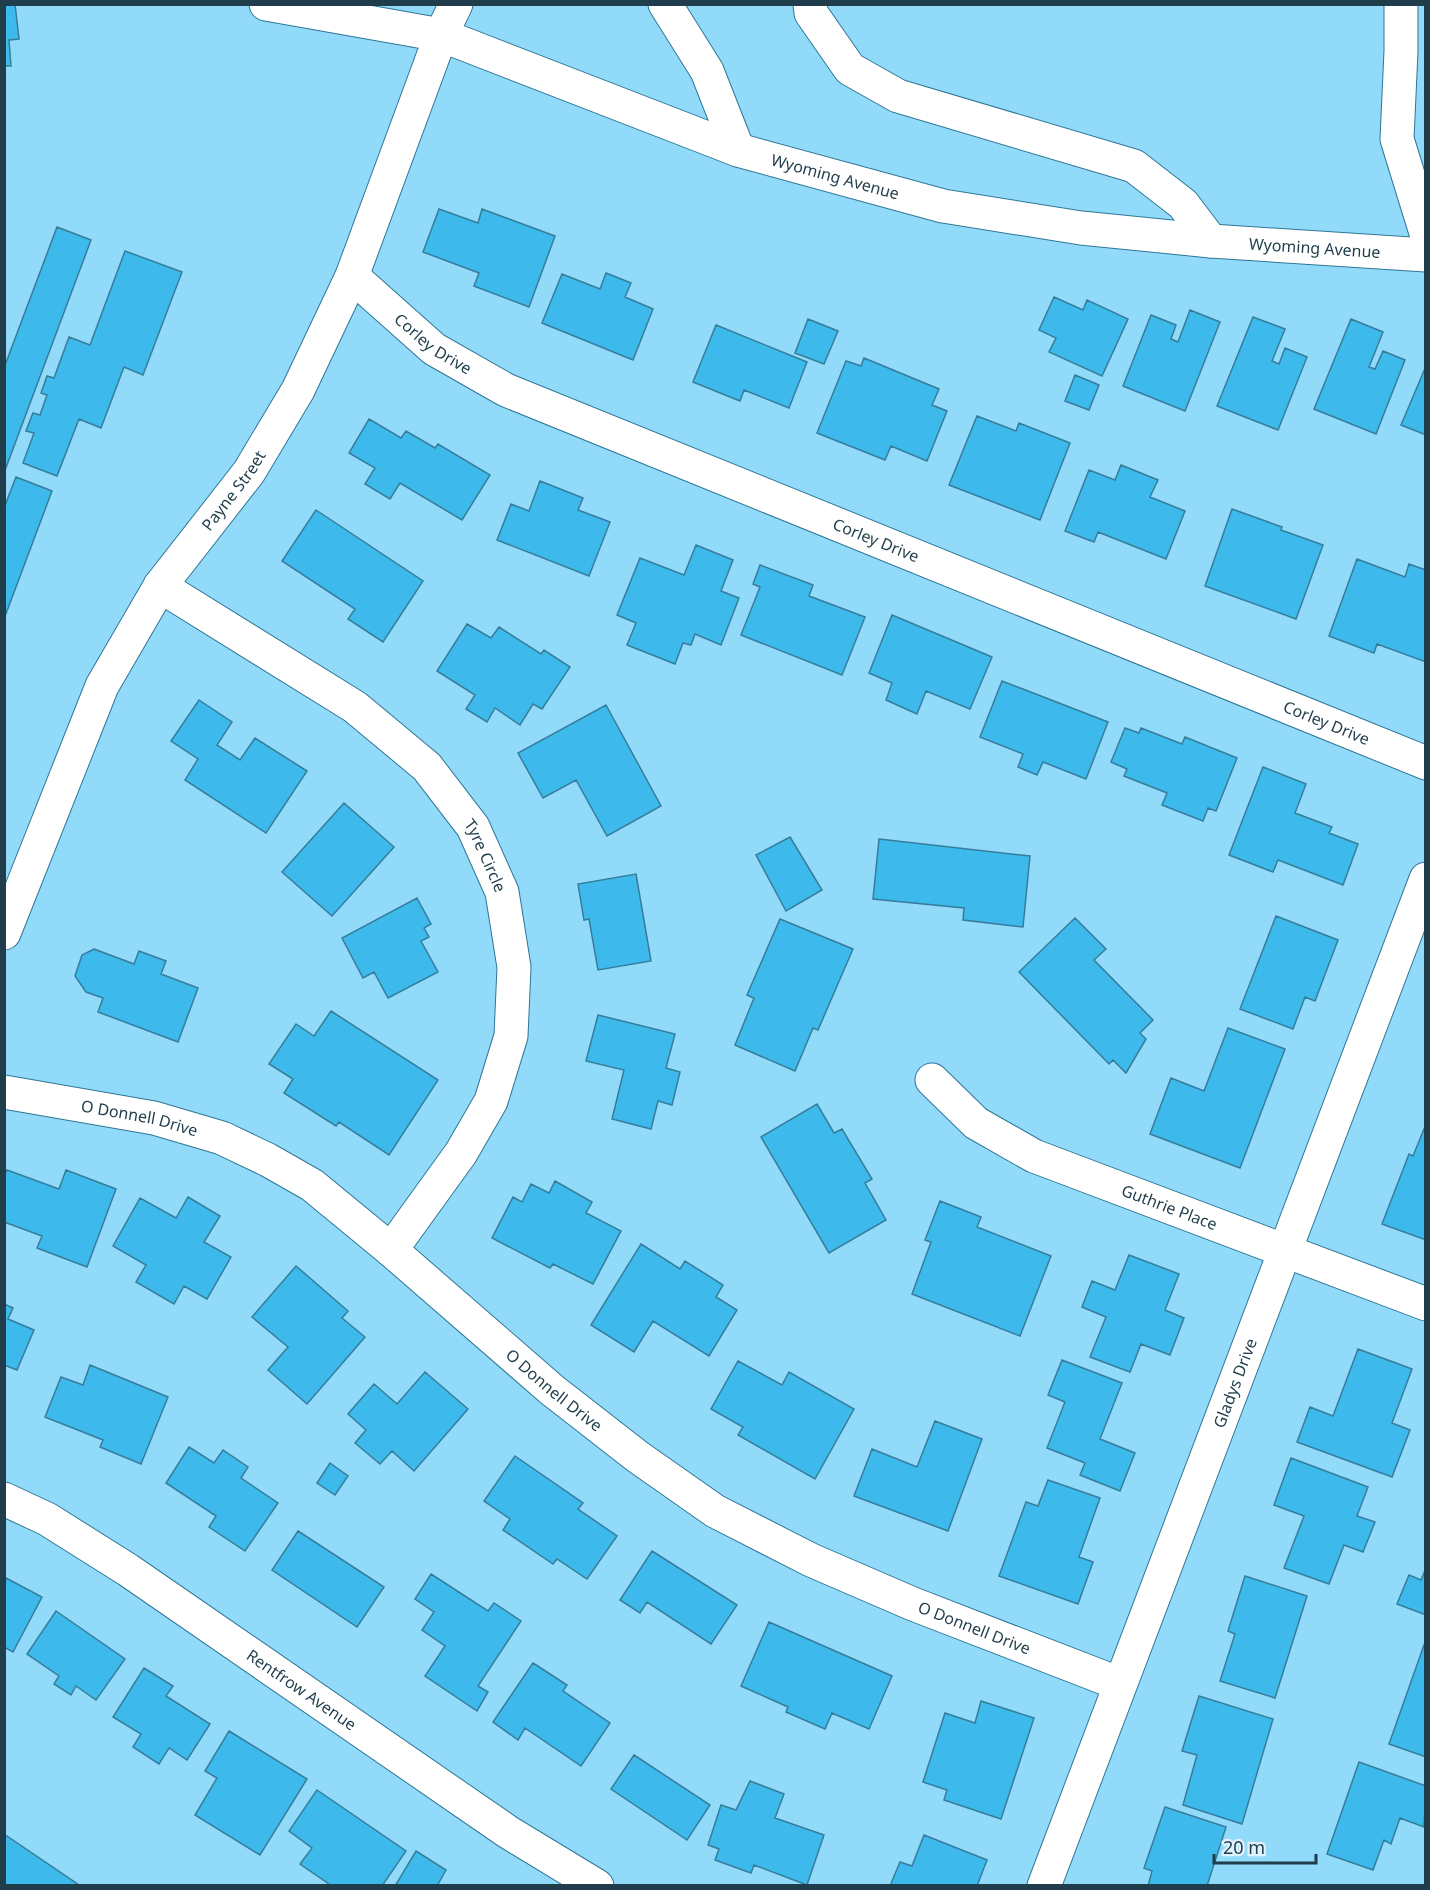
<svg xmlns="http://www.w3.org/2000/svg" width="1430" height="1890" viewBox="0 0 1430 1890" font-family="'Noto Sans',sans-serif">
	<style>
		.building { fill: #3dbaeb; stroke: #357d9b; stroke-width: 1.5 }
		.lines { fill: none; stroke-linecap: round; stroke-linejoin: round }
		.minor-casing { stroke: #2f7795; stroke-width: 35 }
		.minor { stroke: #fff; stroke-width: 33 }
		.labels { text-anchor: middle; stroke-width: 5; stroke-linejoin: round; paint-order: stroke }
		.street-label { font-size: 16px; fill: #1f3d4a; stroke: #def3fd }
	</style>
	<rect width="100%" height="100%" fill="#92dafa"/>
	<path class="building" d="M4 4H15L19 39 9 40 11 66H4Z
		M439 209 478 223 482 209 555 236 529 307 474 286 479 273 423 252Z
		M57 227 91 240 4 473V368Z
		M125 251 182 272 143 375 124 367 101 428 79 419 57 476 23 463 34 433 26 431 33 413 40 415 47 395 41 393 47 376 54 378 69 337 90 345Z
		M606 273 631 283 625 297 653 309 633 360 542 323 562 274 600 289Z
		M1054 297 1083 310 1087 300 1128 319 1102 376 1049 352 1056 338 1039 330Z
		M1190 310 1220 322 1185 411 1123 386 1151 315 1176 325 1171 339 1178 342Z
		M1253 317 1285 329 1272 361 1279 364 1285 348 1307 357 1278 430 1217 406Z
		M808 319 838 331 824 364 795 353Z
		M1351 319 1383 332 1369 367 1375 369 1383 351 1405 360 1376 434 1314 409Z
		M716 325 807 362 789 408 744 390 740 401 693 382Z
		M864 358 939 389 932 405 947 411 927 461 891 446 885 460 817 433 846 361 861 366Z
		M1426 366V435L1401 425Z
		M1075 375 1099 385 1089 410 1065 401Z
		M977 416 1016 431 1019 423 1070 443 1040 520 949 485Z
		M369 419 401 438 406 431 435 448 438 444 490 475 462 520 400 483 390 499 365 484 375 468 349 453Z
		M1121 465 1158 480 1150 497 1185 511 1166 559 1098 532 1094 542 1065 531 1089 470 1115 480Z
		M16 477 52 491 4 619V508Z
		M540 481 583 498 578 510 610 522 589 576 497 540 511 504 529 511Z
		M1232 509 1282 527 1281 530 1323 545 1296 619 1205 586Z
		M316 510 423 581 383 642 348 619 355 609 282 561Z
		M696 545 733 560 721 591 739 598 721 645 695 634 691 645 683 643 675 664 627 645 636 623 617 615 640 558 684 575Z
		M1357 559 1405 577 1409 564 1426 570V662L1377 644 1374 653 1329 636Z
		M760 565 813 585 809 596 865 617 842 675 741 635 760 587 753 584Z
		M892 615 992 657 970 709 926 691 917 714 886 700 892 683 869 673Z
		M467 624 491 638 499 627 541 654 544 650 570 667 542 709 533 704 520 725 495 708 487 722 466 709 475 695 437 671Z
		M1002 681 1108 722 1086 779 1043 762 1037 775 1018 767 1023 754 980 737Z
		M199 700 232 722 217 745 240 760 255 738 307 771 266 833 185 780 198 759 171 741Z
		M606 705 661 806 607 836 576 780 543 798 518 753Z
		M1125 728 1139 733 1141 728 1182 744 1185 737 1237 758 1216 811 1208 808 1203 821 1162 805 1167 793 1124 776 1127 769 1111 762Z
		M1263 767 1306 784 1295 813 1332 827 1329 833 1358 844 1343 885 1278 860 1273 872 1229 855Z
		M344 803 394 847 332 916 282 872Z
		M790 837 822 890 786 911 756 855Z
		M879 839 1030 856 1023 927 963 920 964 908 873 899Z
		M636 874 651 961 598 970 589 919 584 920 578 884Z
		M417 898 431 924 424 928 429 937 421 941 438 972 388 998 374 972 363 978 342 938Z
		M1276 916 1338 940 1315 1001 1305 997 1293 1029 1240 1009Z
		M1075 918 1106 949 1094 960 1153 1020 1140 1033 1146 1039 1126 1073 1113 1060 1109 1064 1019 972Z
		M780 919 853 949 818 1030 813 1028 795 1071 735 1045 754 998 747 995Z
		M94 949 134 964 139 951 166 961 161 974 198 988 178 1042 98 1012 103 998 86 992 75 976 82 955Z
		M331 1011 438 1080 389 1155 339 1122 336 1126 284 1093 293 1079 269 1064 296 1024 314 1036Z
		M598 1015 675 1034 666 1068 680 1072 672 1105 658 1101 651 1129 612 1119 624 1070 586 1061Z
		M1228 1028 1285 1049 1240 1168 1150 1134 1171 1078 1204 1091Z
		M817 1104 834 1133 842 1129 872 1179 865 1183 886 1220 829 1253 761 1137Z
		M1426 1124V1240L1382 1224 1409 1154 1413 1156Z
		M7 1170 59 1189 66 1170 116 1189 87 1267 37 1248 42 1236 4 1222V1176Z
		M555 1181 592 1202 586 1213 621 1231 593 1284 553 1264 550 1268 492 1238 513 1197 522 1202 531 1184 549 1193Z
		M188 1197 220 1216 204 1242 231 1257 207 1299 184 1286 174 1304 136 1282 146 1265 113 1246 140 1198 176 1218Z
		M940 1201 981 1217 977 1227 1051 1256 1020 1336 912 1294 931 1242 925 1240Z
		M641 1244 680 1269 685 1261 723 1285 716 1297 737 1310 709 1356 653 1321 634 1352 591 1325Z
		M1129 1255 1179 1274 1165 1310 1184 1318 1170 1355 1141 1344 1130 1372 1090 1357 1106 1317 1082 1307 1092 1281 1115 1290Z
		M296 1266 348 1311 342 1318 365 1337 307 1404 268 1370 288 1347 252 1317Z
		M4 1304 13 1308 8 1319 34 1330 17 1370 4 1365Z
		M1358 1349 1412 1369 1392 1423 1410 1430 1392 1477 1297 1442 1310 1407 1333 1416Z
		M1062 1360 1122 1383 1100 1439 1135 1453 1120 1491 1080 1475 1085 1463 1047 1448 1065 1402 1048 1395Z
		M738 1361 782 1385 789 1372 854 1409 815 1479 738 1435 743 1427 711 1409Z
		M90 1365 168 1397 141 1464 100 1447 103 1440 45 1417 61 1377 83 1385Z
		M425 1372 468 1409 414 1471 392 1451 380 1464 355 1443 366 1430 348 1414 374 1384 397 1404Z
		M935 1421 982 1439 948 1531 854 1496 872 1449 917 1467Z
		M189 1447 214 1463 223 1450 248 1467 241 1478 278 1503 245 1551 209 1527 216 1516 166 1483Z
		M515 1456 583 1503 578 1509 617 1536 587 1579 557 1559 553 1564 503 1530 510 1519 484 1501Z
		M1291 1458 1368 1487 1357 1516 1375 1522 1363 1552 1344 1545 1329 1584 1284 1568 1304 1516 1274 1505Z
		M330 1463 348 1476 335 1495 317 1483Z
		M1048 1480 1100 1498 1079 1557 1093 1562 1078 1604 999 1576 1026 1502 1038 1506Z
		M298 1531 384 1587 357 1627 272 1570Z
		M652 1551 737 1605 711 1644 647 1602 640 1613 620 1600Z
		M1426 1568V1615L1397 1604 1409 1575 1421 1580Z
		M431 1574 488 1611 494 1603 521 1621 478 1686 488 1692 477 1711 425 1676 445 1646 422 1630 434 1612 415 1599Z
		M1245 1576 1307 1596 1275 1698 1220 1681 1235 1634 1228 1631Z
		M6 1578 42 1597 13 1652 4 1647V1581Z
		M56 1611 125 1659 96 1700 76 1686 71 1695 54 1684 59 1676 27 1654Z
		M769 1622 892 1676 869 1729 832 1713 825 1729 786 1712 788 1707 741 1686Z
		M1424 1645 1426 1646V1757L1389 1744Z
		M533 1663 567 1685 563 1691 610 1723 581 1766 525 1728 518 1740 493 1722Z
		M144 1668 173 1686 166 1696 210 1724 187 1760 169 1748 159 1764 133 1747 141 1734 113 1717Z
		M1199 1696 1273 1719 1242 1824 1183 1805 1197 1755 1182 1751Z
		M981 1701 1034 1718 1001 1819 944 1800 947 1790 923 1782 945 1713 975 1723Z
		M229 1731 307 1779 260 1855 195 1815 217 1778 205 1771Z
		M634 1755 710 1805 687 1840 611 1789Z
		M1359 1762 1426 1786 1424 1827 1400 1818 1391 1844 1384 1840 1373 1870 1327 1854Z
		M750 1781 784 1794 775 1818 824 1835 807 1885 754 1865 751 1873 715 1860 719 1849 708 1845 721 1805 736 1810Z
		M317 1790 406 1851 382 1886H332L300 1864 312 1848 289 1831Z
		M1165 1807 1226 1827 1207 1886H1148L1152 1871 1144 1868Z
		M4 1834 79 1885V1886H4Z
		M924 1835 987 1860 977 1886H890L900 1862 912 1866Z
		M416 1851 446 1870 437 1886H395Z"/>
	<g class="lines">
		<g class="minor-casing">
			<g id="minor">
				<path id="s1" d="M266 4 441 35 738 150 943 206 1081 228 1211 241 1426 255"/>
				<path d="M665 4 707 71 738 150"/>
				<path d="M810 4 811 13 850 69 898 96 1134 166 1183 204 1211 241"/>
				<path d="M1401 4V51L1397 139 1426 233"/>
				<path id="s2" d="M352 276 434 349 506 390 1426 763"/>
				<path id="s3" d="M160 586 355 707 427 767 473 827 502 892 514 967 511 1036 491 1101 461 1153 391 1250"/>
				<path id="s4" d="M4 933 102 686 160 586 249 472 298 390 352 276 441 35 456 4"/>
				<path id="s5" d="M932 1080 976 1123 1034 1156 1426 1304"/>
				<path id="s6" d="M4 1092 154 1118 222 1138 268 1160 312 1185 391 1250 552 1390 638 1457 715 1511 811 1560 913 1604 1120 1684"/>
				<path id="s7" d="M4 1499 47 1519 128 1570 508 1832 597 1886"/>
				<path id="s8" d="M1044 1886 1426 879"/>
			</g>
		</g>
		<use href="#minor" class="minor"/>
	</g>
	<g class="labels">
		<g class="street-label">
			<text dy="6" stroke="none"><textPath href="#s1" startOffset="597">Wyoming Avenue</textPath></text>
			<text dy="6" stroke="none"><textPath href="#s1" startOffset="1083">Wyoming Avenue</textPath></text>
			<text dy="6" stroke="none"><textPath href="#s2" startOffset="106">Corley Drive</textPath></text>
			<text dy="6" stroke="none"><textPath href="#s4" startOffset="502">Payne Street</textPath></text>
			<text dy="6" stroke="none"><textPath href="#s2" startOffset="592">Corley Drive</textPath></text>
			<text dy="6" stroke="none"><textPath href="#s2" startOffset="1078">Corley Drive</textPath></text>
			<text dy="6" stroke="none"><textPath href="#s3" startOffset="430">Tyre Circle</textPath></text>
			<text dy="6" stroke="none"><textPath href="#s6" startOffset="138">O Donnell Drive</textPath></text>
			<text dy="6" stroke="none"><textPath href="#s5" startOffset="273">Guthrie Place</textPath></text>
			<text dy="6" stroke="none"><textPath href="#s8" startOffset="538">Gladys Drive</textPath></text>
			<text dy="6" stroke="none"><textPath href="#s6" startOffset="642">O Donnell Drive</textPath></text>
			<text dy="6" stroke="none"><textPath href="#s6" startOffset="1128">O Donnell Drive</textPath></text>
			<text dy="6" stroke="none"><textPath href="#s7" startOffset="354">Rentfrow Avenue</textPath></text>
		</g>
	</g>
	<rect width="1430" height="1890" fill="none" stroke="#1f3d4a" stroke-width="12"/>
	<path d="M1214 1854v9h102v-9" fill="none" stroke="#1f3d4a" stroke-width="3"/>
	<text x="1223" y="1854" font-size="18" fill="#1f3d4a" stroke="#def3fd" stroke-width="4.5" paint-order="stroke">20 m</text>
</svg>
